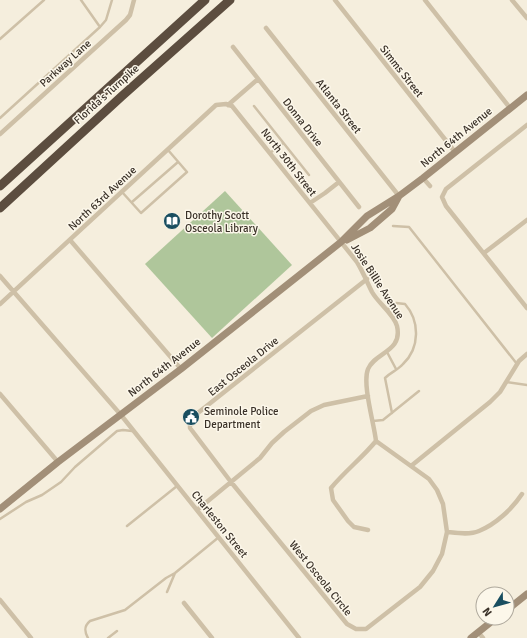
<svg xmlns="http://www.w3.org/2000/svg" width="527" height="638" viewBox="0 0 527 638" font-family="Signika,sans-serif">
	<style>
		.green { fill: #afc69b }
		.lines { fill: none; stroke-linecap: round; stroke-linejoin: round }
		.lane { stroke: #cec0a7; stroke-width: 2.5 }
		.street { stroke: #cec0a7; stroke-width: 4.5 }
		.secondary { stroke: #a28f78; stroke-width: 7 }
		.highway { stroke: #5c4d3f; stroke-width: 9 }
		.labels { text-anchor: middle; stroke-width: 3; stroke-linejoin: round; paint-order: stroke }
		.street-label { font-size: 11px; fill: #3a3128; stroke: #fcf7ea }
		.poi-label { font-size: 11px; fill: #3a3128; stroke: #fcf7ea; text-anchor: start }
	</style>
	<rect width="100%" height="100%" fill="#f5eedd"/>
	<path class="green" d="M225 191 292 265 212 338 145 264Z"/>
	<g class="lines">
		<path class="lane" d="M81 0 100 27
			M0 39 44 0
			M254 106 309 175
			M0 118 100 27 106 20 112 0
			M270 153 283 143
			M122 192 141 213 187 172 168 150
			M132 202 178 162
			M393 226 409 227 517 364
			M387 310 396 303 405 304C420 321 420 348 403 364 398 370 391 372 385 378L392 413
			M387 352 396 369
			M506 382 527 385
			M373 421 383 420 419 391
			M0 519 26 502 42 495 61 482 75 467 117 431 123 430 132 431
			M127 526 177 486
			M167 592 175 573
			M88 638C84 631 84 626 90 621L125 610 166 578 175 573 219 537
			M108 638 117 631"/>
		<path class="street" d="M335 0 455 152
			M425 0 510 108
			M512 0 527 18
			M266 28 399 196
			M233 47 359 207
			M228 105 258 79
			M527 125 446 189 442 197 446 206 527 308
			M0 134 126 20 130 15 134 0
			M423 178 430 186
			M310 203 325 193 339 182
			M70 240 181 369
			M484 253 527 220
			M0 276 121 415 299 638
			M0 304 216 105 226 104 232 106 357 262C363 272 367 282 372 292 378 303 394 314 397 326 403 352 375 352 368 369 362 384 374 423 376 441L429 479 437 490 443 504 447 532 442 554 433 571 420 587 366 629H356L347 624 231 482 190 428V423L194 416 367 279
			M0 394 58 462
			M411 466 490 402 500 392 519 361 527 354
			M197 510 260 458 272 443 284 432 311 411 324 405 368 396
			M368 530 354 527 348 521 333 500 331 488C345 471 362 458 376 441
			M447 532C457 533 470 535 479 531 496 524 512 509 522 494
			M0 600 31 638
			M184 603 212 638
			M478 632 483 638"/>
		<path class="secondary" d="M347 240 370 228 392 209 399 196
			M0 509 58 462 181 369 341 242 367 216 399 196 423 178 527 95
			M507 610 527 594
			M471 638 496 618"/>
		<path class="highway" d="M0 186 205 0
			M0 208 122 96 230 0"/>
	</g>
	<defs>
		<g id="library-disc" transform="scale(0.9)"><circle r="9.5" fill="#194e60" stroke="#fcf7ea"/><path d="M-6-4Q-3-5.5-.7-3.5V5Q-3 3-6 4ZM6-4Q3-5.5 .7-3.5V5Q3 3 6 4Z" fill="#fff"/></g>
		<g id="civic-disc" transform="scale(0.9)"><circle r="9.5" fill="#194e60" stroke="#fcf7ea"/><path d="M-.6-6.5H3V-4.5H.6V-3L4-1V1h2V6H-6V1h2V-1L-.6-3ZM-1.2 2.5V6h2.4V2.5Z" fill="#fff"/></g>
	</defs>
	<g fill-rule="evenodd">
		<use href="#library-disc" x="172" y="221"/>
		<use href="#civic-disc" x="191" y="417"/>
	</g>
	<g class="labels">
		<g class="street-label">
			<text transform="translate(65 63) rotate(-42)" y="4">Parkway Lane</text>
			<text transform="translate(402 71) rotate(52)" y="4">Simms Street</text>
			<text transform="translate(106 94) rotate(-42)" y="4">Florida's Turnpike</text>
			<text transform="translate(339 106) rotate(52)" y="4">Atlanta Street</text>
			<text transform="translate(303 122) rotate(52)" y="4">Donna Drive</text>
			<text transform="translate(456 137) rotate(-39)" y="4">North 64th Avenue</text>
			<text transform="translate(289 162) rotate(52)" y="4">North 30th Street</text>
			<text transform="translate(102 198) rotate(-43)" y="4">North 63rd Avenue</text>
			<text transform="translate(378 281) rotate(57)" y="4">Josie Billie Avenue</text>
			<text transform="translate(243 366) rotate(-39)" y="4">East Osceola Drive</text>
			<text transform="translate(164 367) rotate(-38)" y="4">North 64th Avenue</text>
			<text transform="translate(220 524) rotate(51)" y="4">Charleston Street</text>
			<text transform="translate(321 578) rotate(51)" y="4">West Osceola Circle</text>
		</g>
		<g class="poi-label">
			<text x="185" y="219">Dorothy Scott<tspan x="185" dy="13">Osceola Library</tspan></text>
			<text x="204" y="415">Seminole Police<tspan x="204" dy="13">Department</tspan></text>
		</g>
	</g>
	<g transform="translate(495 606) rotate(233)"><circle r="19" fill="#fcf7ea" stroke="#aea89c"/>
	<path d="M0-3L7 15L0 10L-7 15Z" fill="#194e60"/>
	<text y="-6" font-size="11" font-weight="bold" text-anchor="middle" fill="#3a3128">N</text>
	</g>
</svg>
